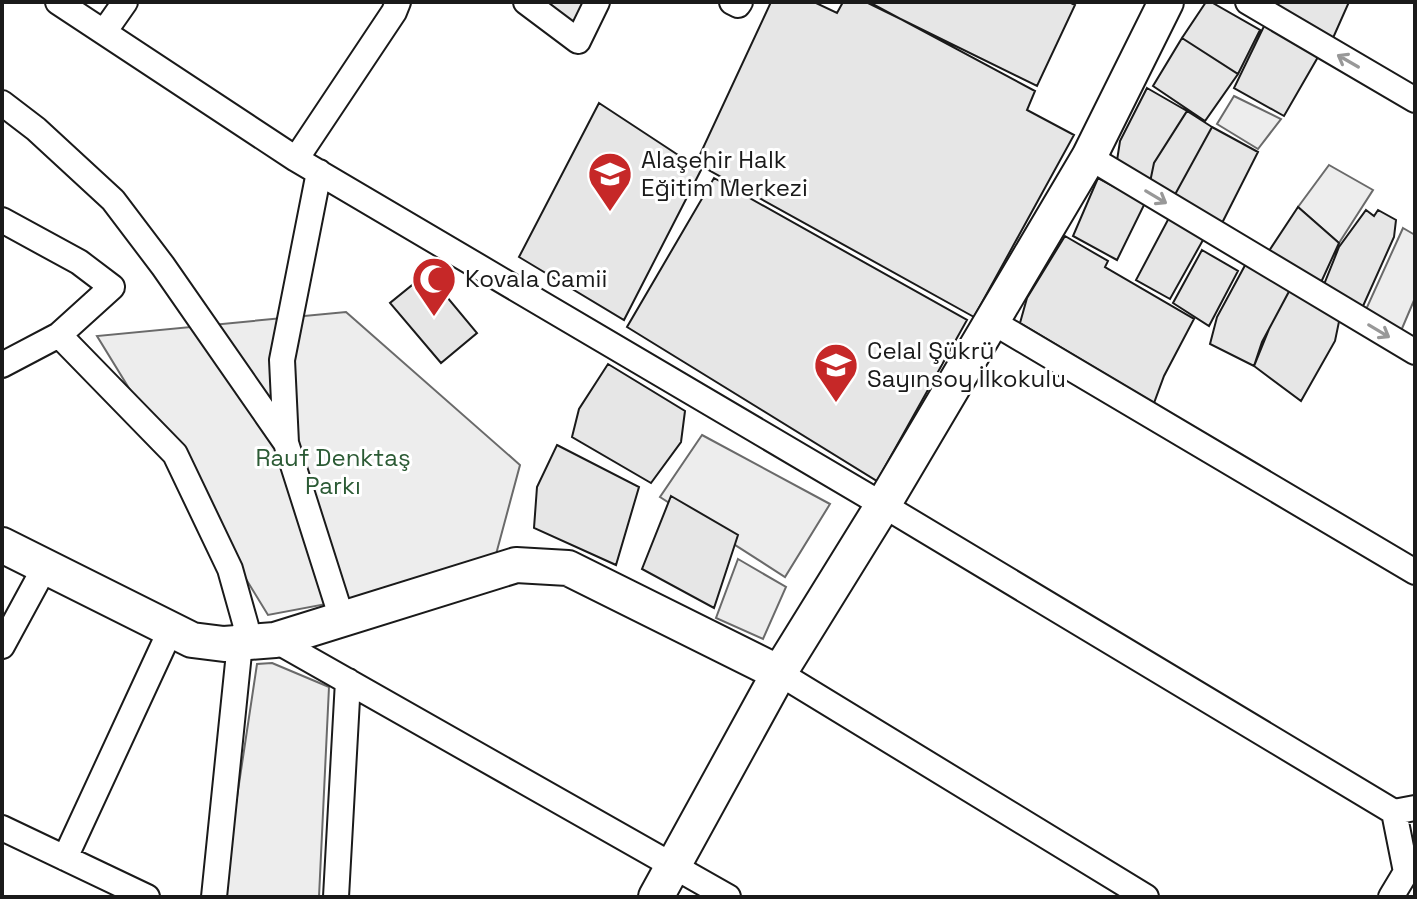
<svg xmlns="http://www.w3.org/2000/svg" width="1417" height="899" viewBox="0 0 1417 899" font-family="'Space Grotesk',sans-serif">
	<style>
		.built { fill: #ededed; stroke: #6a6a6a; stroke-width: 2 }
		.building { fill: #e6e6e6; stroke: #1a1a1a; stroke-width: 2 }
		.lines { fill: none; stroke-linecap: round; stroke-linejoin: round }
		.street-casing { stroke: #1a1a1a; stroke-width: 28 }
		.secondary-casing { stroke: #1a1a1a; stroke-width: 38 }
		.street { stroke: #fff; stroke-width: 24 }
		.secondary { stroke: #fff; stroke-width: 34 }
		.oneway { stroke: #989898 }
		.labels { text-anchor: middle; stroke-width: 6; stroke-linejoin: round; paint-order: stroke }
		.poi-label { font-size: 24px; fill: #1a1a1a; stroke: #fff; text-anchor: start }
		.park-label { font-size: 24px; fill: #2b5a34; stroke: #fff }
	</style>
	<rect width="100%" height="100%" fill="#fff"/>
	<path class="built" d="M1234 96 1281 119 1258 149 1217 124Z
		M1329 165 1373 190 1339 243 1298 207Z
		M1403 228 1415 235V298L1398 338 1363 316Z
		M346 312 520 465 491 573 268 615 97 336Z
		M702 435 830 504 785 577 660 497Z
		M738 559 786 587 763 639 716 618Z
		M272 663 329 687 319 897H222L257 664Z"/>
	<path class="building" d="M547 2H587L573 23Z
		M771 2H814L837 13 843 2H869L1035 91 1027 110 1074 135 974 317 696 163Z
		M866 2H1069L1075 5 1037 86Z
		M1206 2H1211L1260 30 1238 74 1182 38Z
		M1257 2H1349L1329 47Z
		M1268 18 1322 50 1284 116 1234 88Z
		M1182 38 1238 74 1205 121 1153 86Z
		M1147 88 1187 111 1154 163 1149 187 1116 167 1120 141Z
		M599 103 701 170 624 320 519 257Z
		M1187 111 1212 127 1172 200 1149 187 1154 163Z
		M1212 127 1258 152 1220 227 1172 200Z
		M714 178 967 320 877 481 627 327Z
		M1098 178 1145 203 1117 260 1073 236Z
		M1298 207 1339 243 1318 289 1265 257Z
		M1366 210 1374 216 1378 210 1396 220 1394 237 1359 315 1321 292 1339 247Z
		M1170 216 1203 240 1170 299 1136 280Z
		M1065 236 1108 261 1105 267 1194 319 1164 376 1154 403 1020 323 1027 298Z
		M1202 250 1238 271 1209 326 1173 303Z
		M1249 258 1293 284 1262 342 1254 366 1210 344 1217 317Z
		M427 273 477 333 441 363 390 303Z
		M1293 284 1341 312 1335 341 1301 401 1254 366 1269 329Z
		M608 364 685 411 681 442 651 483 572 437 579 409Z
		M557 445 639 487 616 565 534 528 537 487Z
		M671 496 738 535 714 608 642 569Z"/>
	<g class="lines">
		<g class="street-casing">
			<path id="street" d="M58 2 296 159 883 505 1394 812 1415 808
				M526 2 578 41 597 2
				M732 2 738 5 740 2
				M1248 2 1415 100
				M104 32 125 2
				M2 103 36 129 113 200 163 266 286 443
				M1089 157 1415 352
				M296 159 394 12 398 2
				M319 172 282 360 286 443 342 619
				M2 220 79 262 112 287 59 335 2 365
				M991 321 1415 572
				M59 335 175 454 230 569 246 626 240 643 214 897
				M275 640 728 897
				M2 646 46 565
				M779 673 1146 897
				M2 828 147 897
				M65 858 171 629
				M336 897 348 681
				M1391 897 1406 872 1394 812"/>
		</g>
		<g class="secondary-casing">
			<path id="secondary" d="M2 545 192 640 224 644 275 640 516 565 568 568 779 673
				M656 897 779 673 883 505 1089 157 1166 2"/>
		</g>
		<use href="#street" class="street"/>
		<use href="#secondary" class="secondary"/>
	</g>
	<defs><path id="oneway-shaft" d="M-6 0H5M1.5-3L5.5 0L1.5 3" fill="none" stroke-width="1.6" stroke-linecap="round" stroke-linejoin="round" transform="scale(2)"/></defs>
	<g class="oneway">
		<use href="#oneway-shaft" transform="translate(1348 61) rotate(-150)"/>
		<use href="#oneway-shaft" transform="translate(1156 197) rotate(31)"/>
		<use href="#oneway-shaft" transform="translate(1379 331) rotate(31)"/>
	</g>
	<defs>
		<g id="school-pin" transform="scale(2.3)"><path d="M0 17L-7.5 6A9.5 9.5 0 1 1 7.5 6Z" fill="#c62828" stroke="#fff"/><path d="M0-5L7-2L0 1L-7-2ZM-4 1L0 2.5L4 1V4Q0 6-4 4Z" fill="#fff"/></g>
		<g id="mosque-pin" transform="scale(2.3)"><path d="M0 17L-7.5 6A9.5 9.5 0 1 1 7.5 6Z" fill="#c62828" stroke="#fff"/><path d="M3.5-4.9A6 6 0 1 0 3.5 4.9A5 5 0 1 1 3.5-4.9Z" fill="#fff"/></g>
	</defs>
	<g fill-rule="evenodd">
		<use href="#school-pin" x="610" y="174"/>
		<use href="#mosque-pin" x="434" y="279"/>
		<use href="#school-pin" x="836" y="365"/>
	</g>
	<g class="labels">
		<g class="poi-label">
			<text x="641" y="168">Alaşehir Halk<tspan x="641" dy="28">Eğitim Merkezi</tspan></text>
			<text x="465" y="287">Kovala Camii</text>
			<text x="867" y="359">Celal Şükrü<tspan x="867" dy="28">Sayınsoy İlkokulu</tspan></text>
		</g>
		<g class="park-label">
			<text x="333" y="466">Rauf Denktaş<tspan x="333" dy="28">Parkı</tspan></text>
		</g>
	</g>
	<rect width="1417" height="899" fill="none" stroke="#1a1a1a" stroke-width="8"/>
</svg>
